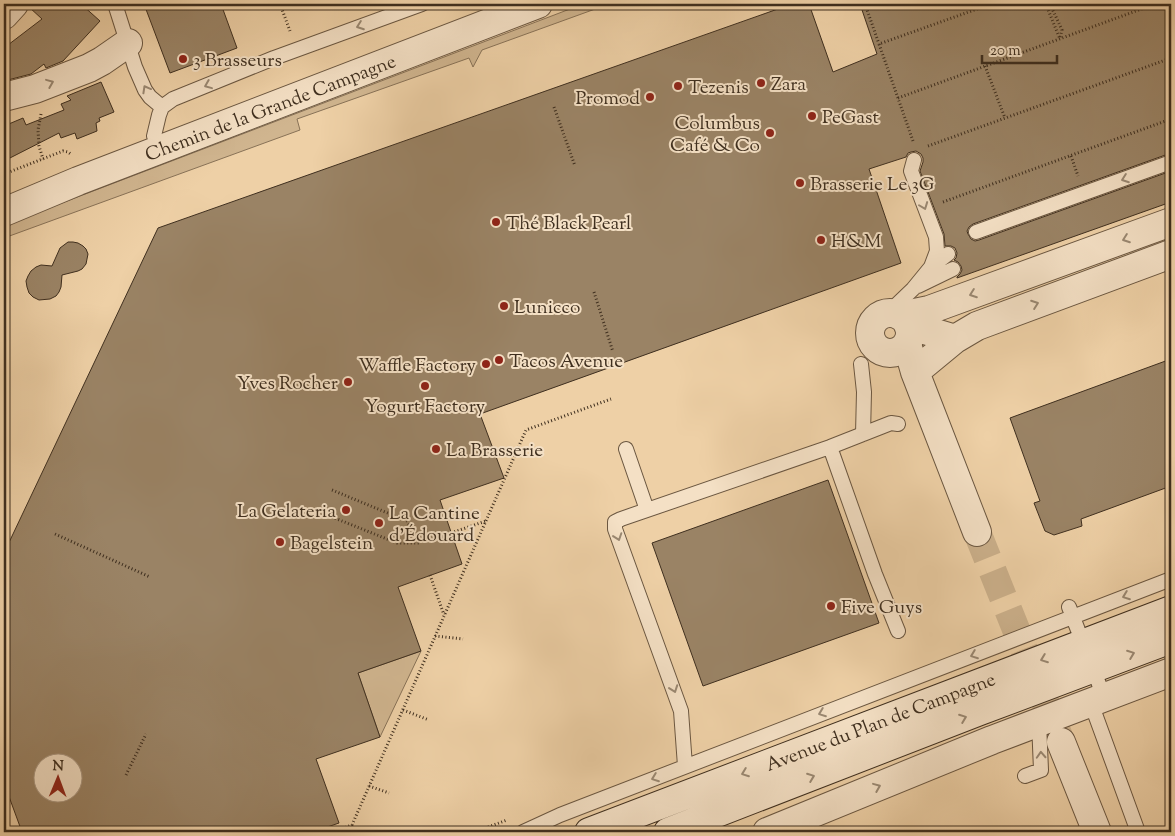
<svg xmlns="http://www.w3.org/2000/svg" width="1175" height="836" viewBox="0 0 1175 836" font-family="'Sorts Mill Goudy',serif">
	<style>
		.green { fill: #d0b58f; stroke: #887257 }
		.building { fill: #9a8365; stroke: #3f2f1f; fill-rule: evenodd }
		.lines { fill: none; stroke-linecap: round; stroke-linejoin: round }
		.minor-tunnel { stroke: #cbb08b; stroke-width: 28; stroke-dasharray: 28 14; stroke-linecap: butt }
		.service-casing { stroke: #6b5741; stroke-width: 16 }
		.minor-casing { stroke: #6b5741; stroke-width: 30 }
		.secondary-casing { stroke: #3f2f1f; stroke-width: 30 }
		.path { stroke: #3f2f1f; stroke-width: 3; stroke-dasharray: 1 2.5; stroke-linecap: butt }
		.service { stroke: #f4e0c5; stroke-width: 14 }
		.minor { stroke: #f4e0c5; stroke-width: 28 }
		.secondary { stroke: #f4e0c5; stroke-width: 28 }
		.oneway { stroke: #9a8872 }
		.poi-dot { fill: #8f2418; stroke: #f4e0c5; stroke-width: 2 }
		.labels { text-anchor: middle; stroke-width: 4; stroke-linejoin: round; paint-order: stroke }
		.poi-label { font-size: 19px; fill: #3f2f1f; stroke: #f4e0c5; text-anchor: start }
		.street-label { font-size: 19px; fill: #3f2f1f; stroke: #f4e0c5 }
	</style>
	<rect width="100%" height="100%" fill="#eed0a6"/>
	<filter id="stains"><feTurbulence type="fractalNoise" baseFrequency=".004" numOctaves="4"/><feColorMatrix values="0 0 0 0 .2 0 0 0 0 .09 0 0 0 0 .02 0 0 0 .5 -.17"/></filter>
	<radialGradient id="worn" r=".72"><stop offset=".6" stop-color="#630" stop-opacity="0"/><stop offset="1" stop-color="#630" stop-opacity=".3"/></radialGradient>
	<path class="green" d="M583 4H609L482 50 473 67 469 58 297 119 300 130 4 238V225Z
		M421 651 380 737 358 673Z"/>
	<path class="building" d="M29 4H81L100 21 63 61 46 68 44 64 31 74 4 81V48L42 19 29 7Z
		M144 4H221L237 48 170 73Z
		M792 4H809L833 72 877 54 860 4H1171V153L973 224 969 227 967 231 968 234 971 239 975 241 979 240 1171 171V202L957 278V277L960 274 962 270 961 266 958 262 954 260 956 258 957 253 955 248 951 246H945L944 234 920 171 923 162V158L921 154 916 151 911 152 908 153 906 157 869 169 901 263 480 414 504 478 440 500 462 564 398 587 421 651 358 673 380 737 316 759 339 823 313 832H22L4 783V553L158 228ZM42 764H72V794H42Z
		M101 82 114 112 99 118 100 121 96 123 97 131 77 139 75 133 61 138 59 133 4 161V126L23 118 26 125 64 110 61 104 71 100 67 96Z
		M68 242H73L78 243 83 246 86 249 88 254 86 264 82 269 78 271 62 275 61 287 59 292 56 296 50 299 39 300 33 297 29 293 27 287 26 281 28 276 31 271 36 267 41 265 52 266 60 248Z
		M1171 359V486L1081 519 1082 526 1054 535 1045 531 1034 503 1040 501 1010 418Z
		M828 480 879 623 703 686 652 543Z"/>
	<g class="lines">
		<path class="minor-tunnel" d="M977 532 1060 739"/>
		<g class="service-casing">
			<path id="service" d="M115 4 135 67 145 90 150 97 162 107
				M154 136 159 115 162 107 173 99 274 58 422 4
				M914 160 911 171 936 237 937 251 931 267
				M976 232 1171 162
				M918 286 953 269
				M888 313 913 289 931 267 948 254
				M861 364 864 392 863 434
				M830 447 875 574 898 631
				M626 449 647 510
				M1069 607 1104 697
				M1091 703 1138 832
				M685 766 681 711 615 529V522L621 519 830 447 891 423 898 424
				M1025 776 1041 770 1039 722
				M523 832 560 815 1171 579"/>
		</g>
		<g class="minor-casing">
			<path id="minor" d="M4 15 14 4
				M4 97 35 89 89 68 102 61 128 43
				M4 212 78 181 538 4
				M870 333a20 20 0 1 1 40 0a20 20 0 1 1-40 0Z
				M900 316 929 310 1171 222
				M908 325 955 339 977 326 1171 254
				M907 344 915 372 977 532
				M915 372 955 339
				M1061 742 1097 832
				M767 832 992 740 1171 672"/>
		</g>
		<g class="secondary-casing">
			<path id="secondary" d="M589 832 1171 610
				M668 832 980 711 1171 639"/>
		</g>
		<path class="path" d="M280 4 290 31
			M865 4 879 44
			M1050 4 1062 30 1060 38
			M1047 7 1060 39
			M985 66 1005 118
			M898 98 1155 4
			M554 107 575 166
			M41 114 38 130 39 146 43 159
			M913 141 879 44 991 4
			M928 146 1171 58
			M1071 156 1078 176
			M4 174 63 151 68 152 72 155
			M943 202 1171 119
			M594 292 613 352
			M332 490 407 521 420 543
			M322 513 397 543H420
			M451 533 486 521
			M55 534 150 577
			M430 575 444 615
			M435 636 463 639
			M403 710 429 720
			M126 775 146 734
			M369 786 389 793
			M352 825 357 832
			M332 832 352 825 526 430 611 399
			M475 832 507 820"/>
		<use href="#service" class="service"/>
		<use href="#minor" class="minor"/>
		<use href="#secondary" class="secondary"/>
	</g>
	<defs><path id="oneway-chevron" d="M-2-3.5L2.5 0L-2 3.5" fill="none" stroke-width="1.6" stroke-linecap="round" stroke-linejoin="round" transform="scale(1.25)"/></defs>
	<g class="oneway">
		<use href="#oneway-chevron" transform="translate(360 26) rotate(160)"/>
		<use href="#oneway-chevron" transform="translate(50 83) rotate(-22)"/>
		<use href="#oneway-chevron" transform="translate(208 85) rotate(158)"/>
		<use href="#oneway-chevron" transform="translate(146 89) rotate(-119)"/>
		<use href="#oneway-chevron" transform="translate(1125 179) rotate(160)"/>
		<use href="#oneway-chevron" transform="translate(924 206) rotate(69)"/>
		<use href="#oneway-chevron" transform="translate(1126 239) rotate(160)"/>
		<use href="#oneway-chevron" transform="translate(973 294) rotate(160)"/>
		<use href="#oneway-chevron" transform="translate(1035 304) rotate(-20)"/>
		<use href="#oneway-chevron" transform="translate(618 537) rotate(71)"/>
		<use href="#oneway-chevron" transform="translate(1126 596) rotate(159)"/>
		<use href="#oneway-chevron" transform="translate(1131 654) rotate(-21)"/>
		<use href="#oneway-chevron" transform="translate(974 655) rotate(159)"/>
		<use href="#oneway-chevron" transform="translate(1044 659) rotate(159)"/>
		<use href="#oneway-chevron" transform="translate(674 689) rotate(70)"/>
		<use href="#oneway-chevron" transform="translate(822 713) rotate(159)"/>
		<use href="#oneway-chevron" transform="translate(963 718) rotate(-21)"/>
		<use href="#oneway-chevron" transform="translate(1041 755) rotate(-93)"/>
		<use href="#oneway-chevron" transform="translate(745 773) rotate(159)"/>
		<use href="#oneway-chevron" transform="translate(811 777) rotate(-21)"/>
		<use href="#oneway-chevron" transform="translate(655 778) rotate(159)"/>
		<use href="#oneway-chevron" transform="translate(877 787) rotate(-22)"/>
	</g>
	<g class="poi-dot">
		<circle cx="183" cy="59" r="5"/>
		<circle cx="761" cy="83" r="5"/>
		<circle cx="678" cy="86" r="5"/>
		<circle cx="650" cy="97" r="5"/>
		<circle cx="812" cy="116" r="5"/>
		<circle cx="770" cy="133" r="5"/>
		<circle cx="800" cy="183" r="5"/>
		<circle cx="496" cy="222" r="5"/>
		<circle cx="821" cy="240" r="5"/>
		<circle cx="504" cy="306" r="5"/>
		<circle cx="499" cy="360" r="5"/>
		<circle cx="486" cy="364" r="5"/>
		<circle cx="348" cy="382" r="5"/>
		<circle cx="425" cy="386" r="5"/>
		<circle cx="436" cy="449" r="5"/>
		<circle cx="346" cy="510" r="5"/>
		<circle cx="379" cy="523" r="5"/>
		<circle cx="280" cy="542" r="5"/>
		<circle cx="831" cy="606" r="5"/>
	</g>
	<g class="labels">
		<g class="poi-label">
			<text x="193" y="66">3 Brasseurs</text>
			<text x="771" y="90">Zara</text>
			<text x="688" y="93">Tezenis</text>
			<text x="640" y="104" text-anchor="end">Promod</text>
			<text x="822" y="123">PeGast</text>
			<text x="760" y="129" text-anchor="end">Columbus<tspan x="760" dy="22">Café &amp; Co</tspan></text>
			<text x="810" y="190">Brasserie Le 3G</text>
			<text x="506" y="229">Thé Black Pearl</text>
			<text x="831" y="247">H&amp;M</text>
			<text x="514" y="313">Lunicco</text>
			<text x="509" y="367">Tacos Avenue</text>
			<text x="476" y="371" text-anchor="end">Waffle Factory</text>
			<text x="338" y="389" text-anchor="end">Yves Rocher</text>
			<text x="425" y="412" text-anchor="middle">Yogurt Factory</text>
			<text x="446" y="456">La Brasserie</text>
			<text x="336" y="517" text-anchor="end">La Gelateria</text>
			<text x="389" y="519">La Cantine<tspan x="389" dy="22">d'Édouard</tspan></text>
			<text x="290" y="549">Bagelstein</text>
			<text x="841" y="613">Five Guys</text>
		</g>
		<g class="street-label">
			<text transform="translate(270 107) rotate(-21)" y="7">Chemin de la Grande Campagne</text>
			<text transform="translate(880 721) rotate(-21)" y="7">Avenue du Plan de Campagne</text>
		</g>
	</g>
	<rect width="1175" height="836" fill="none" stroke="#eed0a6" stroke-width="20"/>
	<rect x="5" y="5" width="1165" height="826" fill="none" stroke="#3f2f1f" stroke-width="2.5"/>
	<rect x="10" y="10" width="1155" height="816" fill="none" stroke="#3f2f1f"/>
	<g transform="translate(58 778) rotate(1)"><circle r="24" fill="#f4e0c5" stroke="#ac9983"/>
	<path d="M0-4L9 19L0 12L-9 19Z" fill="#8f2418"/>
	<text y="-8" font-size="14" font-weight="bold" text-anchor="middle" fill="#3f2f1f">N</text>
	</g>
	<path d="M982 55v8h75v-8" fill="none" stroke="#3f2f1f" stroke-width="2.5"/>
	<text x="990" y="55" font-size="15" fill="#3f2f1f" stroke="#f4e0c5" stroke-width="4" paint-order="stroke">20 m</text>
	<rect width="100%" height="100%" filter="url(#stains)"/>
	<rect width="100%" height="100%" fill="url(#worn)"/>
</svg>
